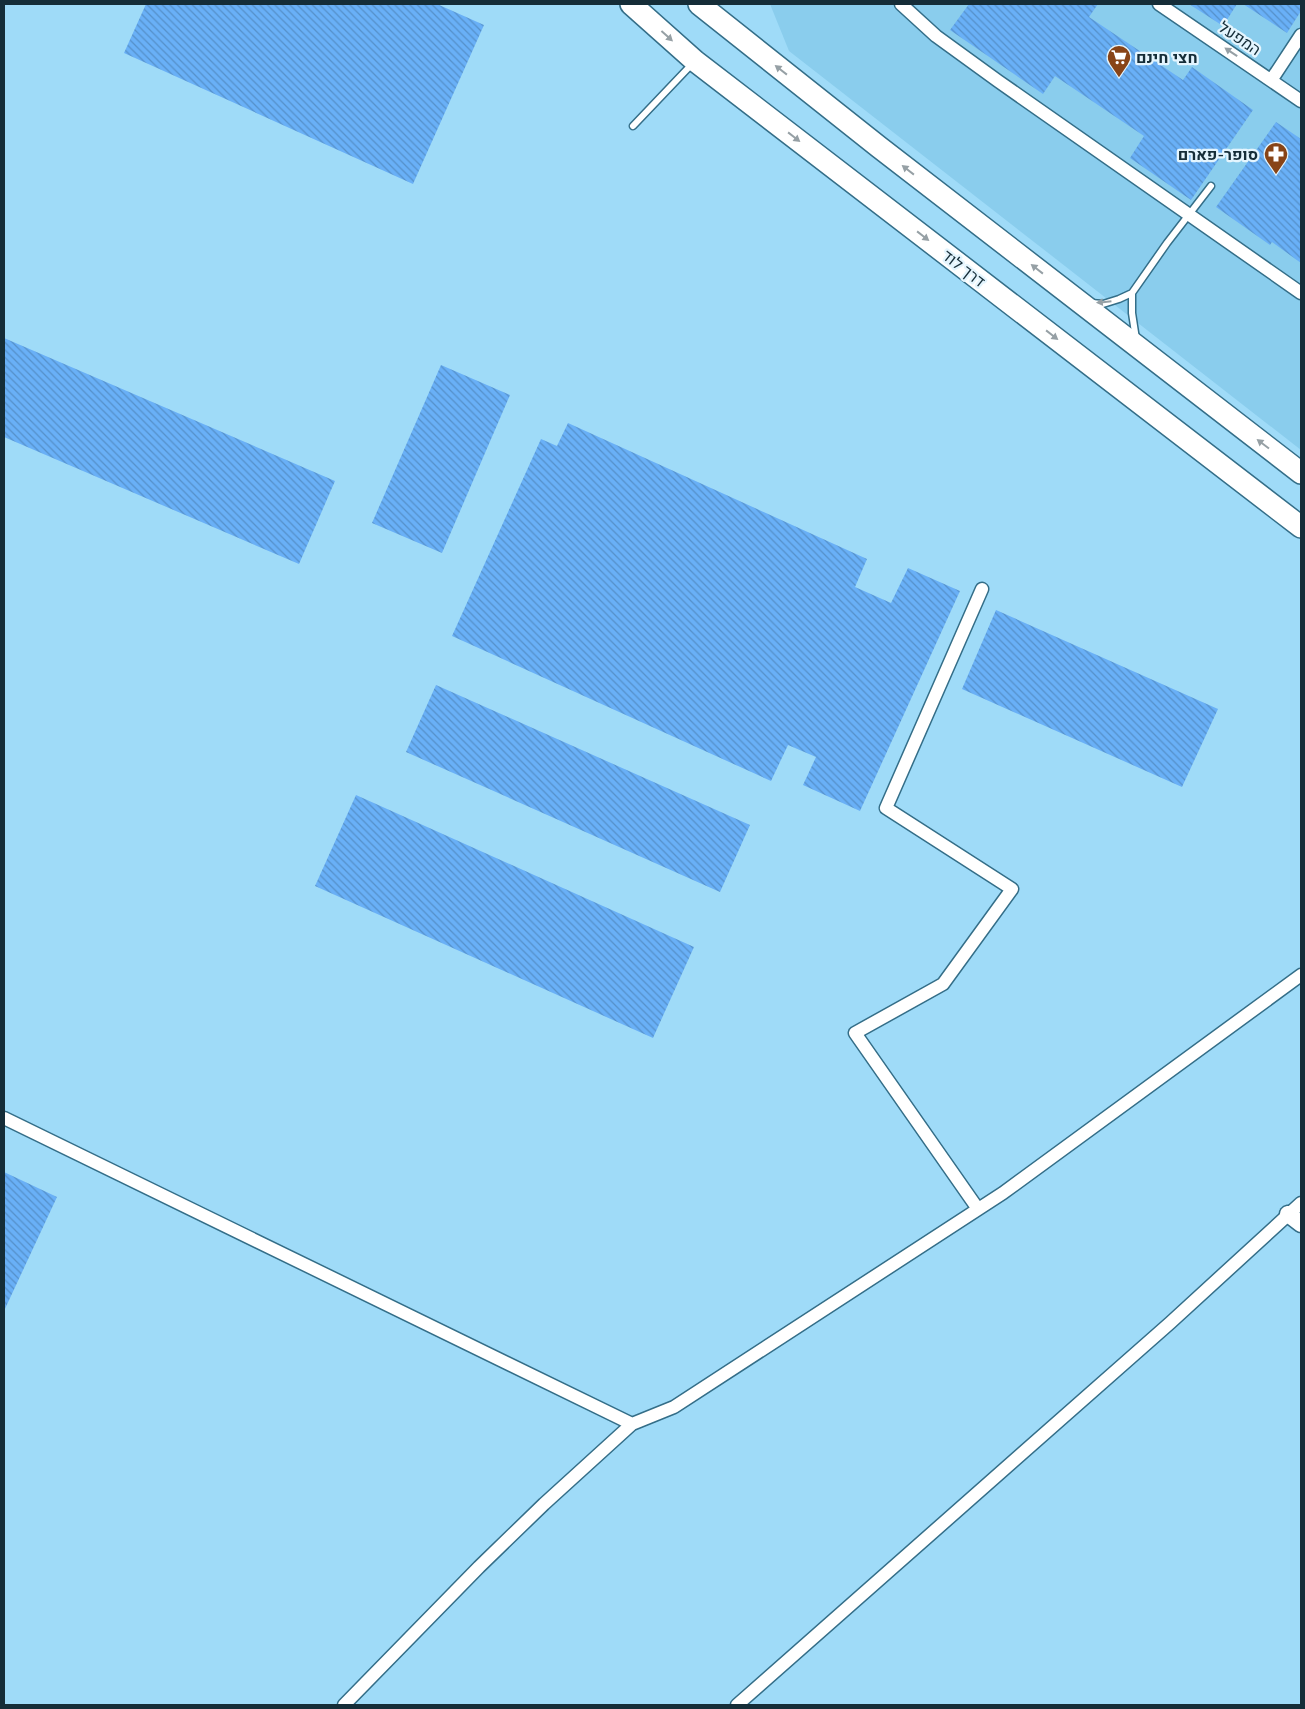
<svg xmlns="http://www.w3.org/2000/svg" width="1305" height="1709" viewBox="0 0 1305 1709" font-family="'PT Serif',Heebo,serif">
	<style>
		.built { fill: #8acded }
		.building { fill: url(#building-back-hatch) }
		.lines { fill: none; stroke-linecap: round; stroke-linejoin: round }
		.service-casing { stroke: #346e88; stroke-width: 9 }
		.minor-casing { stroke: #346e88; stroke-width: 15 }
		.tertiary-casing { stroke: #346e88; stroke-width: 19 }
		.primary-casing { stroke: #346e88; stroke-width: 24 }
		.service { stroke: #fff; stroke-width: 6 }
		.minor { stroke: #fff; stroke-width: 12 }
		.tertiary { stroke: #fff; stroke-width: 16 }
		.primary { stroke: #fff; stroke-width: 21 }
		.oneway { fill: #96a0a5 }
		.labels { text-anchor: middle; stroke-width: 4.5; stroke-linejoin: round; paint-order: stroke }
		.street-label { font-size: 16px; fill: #152d38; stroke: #e4f5fe }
		.poi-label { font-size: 16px; font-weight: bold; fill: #152d38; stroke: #e4f5fe; text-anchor: start }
	</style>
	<defs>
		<pattern id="building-back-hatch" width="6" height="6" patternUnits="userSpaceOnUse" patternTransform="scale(1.25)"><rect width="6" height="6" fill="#69b0f7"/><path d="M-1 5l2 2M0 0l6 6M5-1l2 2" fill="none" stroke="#5590c9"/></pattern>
	</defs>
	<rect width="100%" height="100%" fill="#9fdbf8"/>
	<path class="built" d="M770 4H1301V450L789 51Z"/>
	<path class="building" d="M146 4H437L484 25 413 184 124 53Z
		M969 4H1098L1089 17 1183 80 1192 67 1253 110 1191 200 1130 158 1144 136 1055 76 1043 94 950 30Z
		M1189 4H1237L1223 26Z
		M1243 4H1301V11L1287 33Z
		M1276 122 1301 139V263L1272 242 1270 245 1216 207Z
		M4 338 335 481 299 564 4 437Z
		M441 365 510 395 442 553 372 523Z
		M568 423 867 559 855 587 891 603 908 568 960 591 860 811 803 785 816 757 788 745 771 781 452 636 541 439 557 446Z
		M996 610 1218 709 1182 787 962 689Z
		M436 685 750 825 720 892 406 752Z
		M356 795 694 947 653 1038 315 886Z
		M4 1172 57 1197 4 1311Z"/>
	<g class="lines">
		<g class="service-casing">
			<path id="service" d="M633 126 693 63
				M1132 293V313L1136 339
				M1091 303 1103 304 1119 299 1132 293 1167 243 1211 186"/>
		</g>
		<g class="minor-casing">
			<path id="minor" d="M901 4 936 36 998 81 1301 293
				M1159 4 1301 101
				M1272 79 1301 35
				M4 1118 632 1424
				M978 1209 855 1033 943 984 1012 889 886 808 982 589
				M344 1705 479 1567 544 1504 632 1424 674 1407 1003 1193 1301 975
				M737 1705 1170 1323 1301 1203"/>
		</g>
		<g class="tertiary-casing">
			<path id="tertiary" d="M1288 1214 1301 1224"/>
		</g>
		<g class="primary-casing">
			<path id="primary" d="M631 4 695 61 1301 527
				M699 4 879 147 1301 473"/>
		</g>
		<use href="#service" class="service"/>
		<use href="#minor" class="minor"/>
		<use href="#tertiary" class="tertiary"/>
		<use href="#primary" class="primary"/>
	</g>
	<defs><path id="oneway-solid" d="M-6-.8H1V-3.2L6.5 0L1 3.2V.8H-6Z" transform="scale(1.25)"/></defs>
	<g class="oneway">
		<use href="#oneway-solid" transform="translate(667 36) rotate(42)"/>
		<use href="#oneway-solid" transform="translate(1231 52) rotate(-146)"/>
		<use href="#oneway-solid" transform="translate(781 70) rotate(-142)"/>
		<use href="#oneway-solid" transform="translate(794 137) rotate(38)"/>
		<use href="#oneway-solid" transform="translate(908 170) rotate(-142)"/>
		<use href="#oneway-solid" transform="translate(923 236) rotate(38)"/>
		<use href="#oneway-solid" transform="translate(1037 269) rotate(-142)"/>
		<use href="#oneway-solid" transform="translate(1104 302) rotate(174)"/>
		<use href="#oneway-solid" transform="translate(1052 335) rotate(38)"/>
		<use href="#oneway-solid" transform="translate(1263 444) rotate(-143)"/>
	</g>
	<defs>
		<g id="supermarket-pin" transform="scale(1.25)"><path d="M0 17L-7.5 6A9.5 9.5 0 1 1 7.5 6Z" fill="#884417" stroke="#e4f5fe"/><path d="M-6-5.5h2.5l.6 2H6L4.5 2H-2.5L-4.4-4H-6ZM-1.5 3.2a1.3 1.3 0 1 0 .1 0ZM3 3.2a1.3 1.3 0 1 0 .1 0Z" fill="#fff"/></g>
		<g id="pharmacy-pin" transform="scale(1.25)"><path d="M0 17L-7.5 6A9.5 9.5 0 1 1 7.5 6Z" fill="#884417" stroke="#e4f5fe"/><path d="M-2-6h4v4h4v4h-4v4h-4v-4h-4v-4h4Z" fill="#fff"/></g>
	</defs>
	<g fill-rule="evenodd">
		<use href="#supermarket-pin" x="1119" y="57"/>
		<use href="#pharmacy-pin" x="1276" y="154"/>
	</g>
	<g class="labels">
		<g class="street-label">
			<text transform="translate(1240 38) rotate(34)" y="6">המפעל</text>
			<text transform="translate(964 268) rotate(38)" y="6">דרך לוד</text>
		</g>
		<g class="poi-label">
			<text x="1136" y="63">חצי חינם</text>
			<text x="1258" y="160" text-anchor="end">סופר-פארם</text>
		</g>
	</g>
	<rect width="1305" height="1709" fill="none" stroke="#152d38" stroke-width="10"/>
</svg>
